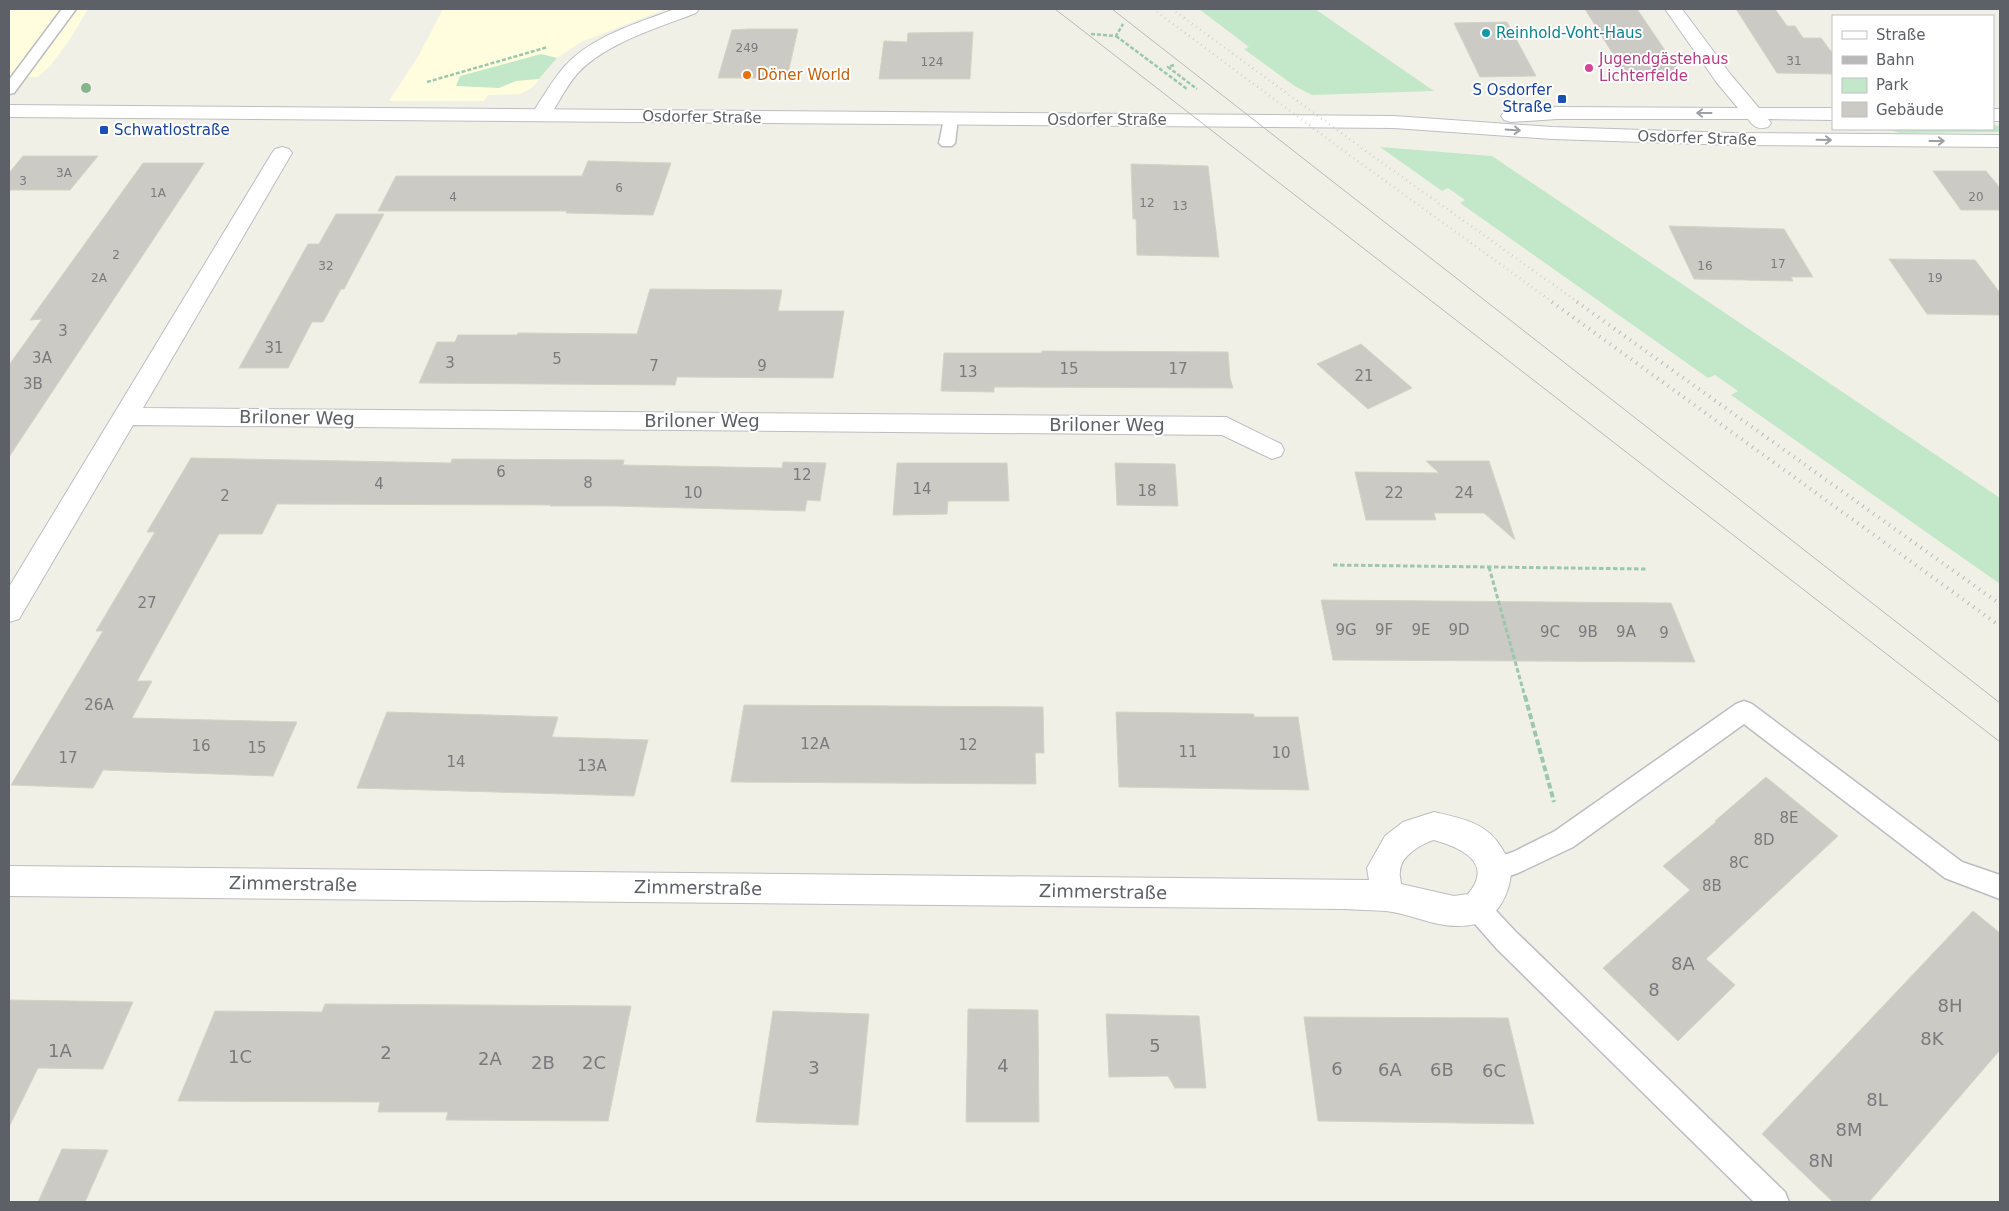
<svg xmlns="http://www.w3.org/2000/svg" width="2009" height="1211" viewBox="0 0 2009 1211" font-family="'DejaVu Sans',sans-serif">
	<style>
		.commercial { fill: #fffddd }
		.green { fill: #c3e8c9 }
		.building { fill: #cccac4; stroke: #d6d3c4 }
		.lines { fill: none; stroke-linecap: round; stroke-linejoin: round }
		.lane-casing { stroke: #bbbdc2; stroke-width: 3 }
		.street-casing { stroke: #bbbdc2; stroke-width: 2 }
		.secondary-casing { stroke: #bcbec4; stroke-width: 2 }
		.path-far2 { stroke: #9ac7ae; stroke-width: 2.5; stroke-dasharray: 4 2; stroke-linecap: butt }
		.path-far1 { stroke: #9ac7ae; stroke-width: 3; stroke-dasharray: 4.5 2.5; stroke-linecap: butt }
		.path { stroke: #9ac7ae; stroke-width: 4; stroke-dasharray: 6 3; stroke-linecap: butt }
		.lane { fill: #fff; fill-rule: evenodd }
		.street { fill: #fff; fill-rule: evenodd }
		.secondary { fill: #fff; fill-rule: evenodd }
		.tram { stroke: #b9b9ba; stroke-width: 1 }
		.rail-far1 { stroke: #b9b9ba; stroke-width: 2.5; stroke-dasharray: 0.5 4.5; stroke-linecap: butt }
		.rail { stroke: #b9b9ba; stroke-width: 4; stroke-dasharray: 1 5.5; stroke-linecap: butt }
		.tree { fill: #87b48c }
		.oneway { stroke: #9ea0a4 }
		.culture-dot { fill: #0f9aa8; stroke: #fff; stroke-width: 2 }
		.hotel-dot { fill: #d1479c; stroke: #fff; stroke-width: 2 }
		.food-dot { fill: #e8710a; stroke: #fff; stroke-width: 2 }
		.transit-dot { fill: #1a4fb4; stroke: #fff; stroke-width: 2 }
		.labels { text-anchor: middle; stroke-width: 4; stroke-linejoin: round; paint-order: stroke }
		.far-number-label { font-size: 12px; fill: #7a7a7e }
		.far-culture-label { font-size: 15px; fill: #0d838f; stroke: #fff; text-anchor: start }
		.far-hotel-label { font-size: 15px; fill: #b23c85; stroke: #fff; text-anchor: start }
		.far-food-label { font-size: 15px; fill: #c56008; stroke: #fff; text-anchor: start }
		.far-transit-label { font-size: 15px; fill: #164399; stroke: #fff; text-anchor: end }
		.far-street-label { font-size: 15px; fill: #5e6067; stroke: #fff }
		.number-label { font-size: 15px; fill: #7a7a7e }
		.street-label { font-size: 18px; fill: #5e6067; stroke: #fff }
		.near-number-label { font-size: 18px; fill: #7a7a7e }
	</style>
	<rect width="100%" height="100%" fill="#f1f0e7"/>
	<path class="commercial" d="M9 9H88L70 39 50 66 38 77H9Z
		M443 9H666L581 42 557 58 533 87 520 94 488 95 484 101H389L419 55Z"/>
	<path class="green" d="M1199 9H1315L1434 91 1312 95 1296 87 1244 49 1249 47Z
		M541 54 557 58 539 79 516 81 499 88 456 86 460 76Z
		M1993 125 2000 126V132L1900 133 1887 129H1993Z
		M1380 147 1492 156 2000 498V584L1731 395 1738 391 1715 375 1708 378 1460 203 1465 200 1448 188 1442 191Z"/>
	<path class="building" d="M1585 9H1637L1681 74 1626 75Z
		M1736 9H1775L1787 26H1795L1803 38H1821L1833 54V74L1777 73Z
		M1507 22 1536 76 1480 77 1454 23Z
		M748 29H798L787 78H718L732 30Z
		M973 32 970 79H879L884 41 907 42 908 33Z
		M23 156H98L70 190H9V173Z
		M588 161 671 163 653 215 566 213 567 211H378L396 176H582Z
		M143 163H204L9 457V365L42 319 30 320Z
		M1131 164 1208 166 1219 257 1137 255 1136 219H1133Z
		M1933 171H1986L2000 188V210H1961Z
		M336 214H384L344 289H341L323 322H312L288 368H239L308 244H319Z
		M1669 226 1784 229 1813 277H1791L1793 281 1694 279Z
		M1889 259 1975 260 2000 293V315L1927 314Z
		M650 289 782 290 778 311H844L833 378 677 377 675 385 419 383 437 342H455L458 335H517L518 333 637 334Z
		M1361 344 1412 388 1368 409 1317 364Z
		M1042 351 1228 352 1230 378 1233 388 994 387V392L941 391 944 353H1042Z
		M191 458 451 463 452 459 624 460 623 465 782 468 783 462 826 463 820 501 807 500 805 511 612 506H550L551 505 277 504 262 534H219L137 681H152L132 718 297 722 273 776 103 770 93 788 11 785 103 631H96L155 532H147Z
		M1426 461H1489L1515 540 1484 513H1434L1436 520H1366L1355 472 1439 473Z
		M897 463H1007L1009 501H948L947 514 893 515Z
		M1115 463 1175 464 1178 506 1117 505Z
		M1321 600 1671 603 1695 662 1333 660Z
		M744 705 1043 707 1044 753H1035L1036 784 731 782Z
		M387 712 558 717 552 737 648 740 634 796 357 788Z
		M1116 712 1254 714V717H1298L1309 790 1119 787Z
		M1766 777 1838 836 1706 959 1735 985 1678 1041 1603 968 1690 890 1663 866 1716 822 1715 821Z
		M1973 911 2000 933V1050L1869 1202H1833L1762 1134Z
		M9 1000 133 1002 103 1069 38 1068 9 1127Z
		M325 1004 631 1006 608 1121 446 1120 448 1112H378L380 1102 178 1101 215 1011 322 1012Z
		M968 1009 1038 1010 1039 1122H966Z
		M773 1011 869 1014 858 1125 756 1122Z
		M1106 1014 1199 1016 1206 1088H1175L1168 1076 1109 1077Z
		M1304 1017 1508 1018 1534 1124 1318 1121Z
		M62 1149 108 1150 85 1202H38Z"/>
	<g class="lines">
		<g class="lane-casing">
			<path id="lane" d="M62 9H76L14 93 9 94V80Z
				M951 115 956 116 958 119 955 143 952 146H942L939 143 944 119 946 116Z
				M1744 701 1752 704 1962 862 2000 875V899L1945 878 1744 724 1573 847 1518 873 1495 881 1486 877 1483 869 1486 861 1513 852 1555 831 1736 704Z
				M1477 896 1486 900 1515 931 1785 1192 1789 1202H1754L1497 949 1468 916 1464 908 1468 900Z"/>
		</g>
		<g class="street-casing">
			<path id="street" d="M675 9H699L696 13C658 28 605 43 577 74 565 88 558 104 548 119L541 121 534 119 531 115C542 99 551 82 564 67 591 36 638 23 675 9Z
				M282 147 289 149 292 153 143 408 1226 417 1281 444 1284 450 1281 456 1272 459 1222 435 133 425 19 619 9 622V587L272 153 275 149Z
				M1434 812C1455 817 1481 821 1496 840 1501 846 1511 862 1511 870 1511 892 1497 919 1476 924 1442 932 1418 915 1386 911 1372 910 1358 910 1344 909L9 896V866L1369 880 1367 868 1385 836 1403 822ZM1434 840C1462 848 1494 863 1468 894L1454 896 1401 884C1401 880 1399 876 1400 872 1400 856 1421 844 1434 840Z"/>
		</g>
		<g class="secondary-casing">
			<path id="secondary" d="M1665 9H1682L1731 75 1759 108H1833V120L1768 119 1771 123 1768 127C1758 130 1754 127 1748 119H1557L1511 122 1504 120 1501 116 1504 112 1511 110 1557 107 1738 108 1717 83Z
				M9 105 1394 116 1552 127 1734 133 2000 135V147L1734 145 1552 139 1394 128 9 117Z
				M1993 109H2000V121H1993Z"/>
		</g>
		<path class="path-far2" d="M1091 34 1116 36 1123 24
			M1116 36 1187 89
			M1174 65 1168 67 1197 89
			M427 82 548 47"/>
		<path class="path-far1" d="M1333 565 1646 569
			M1489 567 1525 697"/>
		<path class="path" d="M1525 696 1554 802"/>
		<use href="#lane" class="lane"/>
		<use href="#street" class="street"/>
		<use href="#secondary" class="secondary"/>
		<path class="tram" d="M1055 9 2000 742
			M1112 9 2000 703"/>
		<path class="rail-far1" d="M1153 9 1352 157 1554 303
			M1172 9 1374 157 1579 303"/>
		<path class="rail" d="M1552 302 2000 626
			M1577 302 2000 604"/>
	</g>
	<circle class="tree" cx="86" cy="88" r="5"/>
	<defs><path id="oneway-shaft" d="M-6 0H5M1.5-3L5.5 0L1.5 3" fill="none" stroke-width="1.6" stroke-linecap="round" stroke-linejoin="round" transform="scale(1.25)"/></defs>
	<g class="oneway">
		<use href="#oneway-shaft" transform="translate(1704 113) rotate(180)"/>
		<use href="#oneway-shaft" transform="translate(1513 130) rotate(4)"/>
		<use href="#oneway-shaft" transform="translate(1824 140) rotate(1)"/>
		<use href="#oneway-shaft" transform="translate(1937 141)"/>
	</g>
	<circle class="culture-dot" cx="1486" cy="33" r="5"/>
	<circle class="hotel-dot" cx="1589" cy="68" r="5"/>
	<circle class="food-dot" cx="747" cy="75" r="5"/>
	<g class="transit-dot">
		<rect x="1557" y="94" width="10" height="10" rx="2.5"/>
		<rect x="99" y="125" width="10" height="10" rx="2.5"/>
	</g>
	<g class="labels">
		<g class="far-number-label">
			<text x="747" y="52">249</text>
			<text x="1794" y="65">31</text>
			<text x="932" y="66">124</text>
			<text x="64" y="177">3A</text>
			<text x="23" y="185">3</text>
			<text x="619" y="192">6</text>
			<text x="158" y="197">1A</text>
			<text x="453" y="201">4</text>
			<text x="1976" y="201">20</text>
			<text x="1147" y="207">12</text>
			<text x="1180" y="210">13</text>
			<text x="116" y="259">2</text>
			<text x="1778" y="268">17</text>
			<text x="326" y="270">32</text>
			<text x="1705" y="270">16</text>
			<text x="99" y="282">2A</text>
			<text x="1935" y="282">19</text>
		</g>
		<g class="far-culture-label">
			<text x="1496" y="38">Reinhold-Voht-Haus</text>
		</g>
		<g class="far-hotel-label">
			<text x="1599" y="64">Jugendgästehaus<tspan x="1599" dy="17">Lichterfelde</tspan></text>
		</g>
		<g class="far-food-label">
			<text x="757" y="80">Döner World</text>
		</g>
		<g class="far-transit-label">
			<text x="1552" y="95">S Osdorfer<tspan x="1552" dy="17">Straße</tspan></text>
			<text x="114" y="135" text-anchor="start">Schwatlostraße</text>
		</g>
		<g class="far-street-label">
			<text transform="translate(702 117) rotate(1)" y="5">Osdorfer Straße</text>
			<text x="1107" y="125">Osdorfer Straße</text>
			<text transform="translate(1697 138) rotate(2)" y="5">Osdorfer Straße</text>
		</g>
		<g class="number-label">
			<text x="63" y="336">3</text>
			<text x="274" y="353">31</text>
			<text x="42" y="363">3A</text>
			<text x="557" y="364">5</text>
			<text x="450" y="368">3</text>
			<text x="654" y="371">7</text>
			<text x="762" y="371">9</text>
			<text x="1069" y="374">15</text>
			<text x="1178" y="374">17</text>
			<text x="968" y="377">13</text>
			<text x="1364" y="381">21</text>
			<text x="33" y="389">3B</text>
			<text x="501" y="477">6</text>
			<text x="802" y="480">12</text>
			<text x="588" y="488">8</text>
			<text x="379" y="489">4</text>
			<text x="922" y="494">14</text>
			<text x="1147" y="496">18</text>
			<text x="693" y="498">10</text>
			<text x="1394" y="498">22</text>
			<text x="1464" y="498">24</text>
			<text x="225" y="501">2</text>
			<text x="147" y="608">27</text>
			<text x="1346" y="635">9G</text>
			<text x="1384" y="635">9F</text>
			<text x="1421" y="635">9E</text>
			<text x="1459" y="635">9D</text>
			<text x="1550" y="637">9C</text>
			<text x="1588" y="637">9B</text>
			<text x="1626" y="637">9A</text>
			<text x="1664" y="638">9</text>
			<text x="99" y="710">26A</text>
			<text x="815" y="749">12A</text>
			<text x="968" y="750">12</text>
			<text x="201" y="751">16</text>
			<text x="257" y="753">15</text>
			<text x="1188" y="757">11</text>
			<text x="1281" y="758">10</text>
			<text x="68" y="763">17</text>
			<text x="456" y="767">14</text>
			<text x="592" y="771">13A</text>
			<text x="1789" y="823">8E</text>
			<text x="1764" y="845">8D</text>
			<text x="1739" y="868">8C</text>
			<text x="1712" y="891">8B</text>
		</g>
		<g class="street-label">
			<text transform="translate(297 418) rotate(1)" y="6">Briloner Weg</text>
			<text x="702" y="427">Briloner Weg</text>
			<text x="1107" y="431">Briloner Weg</text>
			<text transform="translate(293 884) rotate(1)" y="6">Zimmerstraße</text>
			<text transform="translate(698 888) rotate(1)" y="6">Zimmerstraße</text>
			<text transform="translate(1103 892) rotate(1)" y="6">Zimmerstraße</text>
		</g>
		<g class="near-number-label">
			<text x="1683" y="970">8A</text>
			<text x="1654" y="996">8</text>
			<text x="1950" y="1012">8H</text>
			<text x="1932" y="1045">8K</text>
			<text x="1155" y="1052">5</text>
			<text x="60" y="1057">1A</text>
			<text x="386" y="1059">2</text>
			<text x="240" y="1063">1C</text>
			<text x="490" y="1065">2A</text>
			<text x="543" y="1069">2B</text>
			<text x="594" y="1069">2C</text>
			<text x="1003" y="1072">4</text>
			<text x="814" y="1074">3</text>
			<text x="1337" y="1075">6</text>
			<text x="1390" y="1076">6A</text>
			<text x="1442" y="1076">6B</text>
			<text x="1494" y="1077">6C</text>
			<text x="1877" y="1106">8L</text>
			<text x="1849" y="1136">8M</text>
			<text x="1821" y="1167">8N</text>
		</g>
	</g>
	<rect width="2009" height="1211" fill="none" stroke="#5e6067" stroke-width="20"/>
	<rect x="1832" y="15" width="162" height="115" fill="#ffffff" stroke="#bfbfc2"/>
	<rect x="1842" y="31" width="25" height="8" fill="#ffffff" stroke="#bfbfc2"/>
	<text x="1876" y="40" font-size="15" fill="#5e6067">Straße</text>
	<rect x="1842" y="56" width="25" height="8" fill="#b9b9ba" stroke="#bfbfc2"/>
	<text x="1876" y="65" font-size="15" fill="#5e6067">Bahn</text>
	<rect x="1842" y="78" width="25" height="15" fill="#c3e8c9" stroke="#bfbfc2"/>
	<text x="1876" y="90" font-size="15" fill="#5e6067">Park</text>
	<rect x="1842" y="102" width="25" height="15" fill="#cccac4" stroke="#bfbfc2"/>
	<text x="1876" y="115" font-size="15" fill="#5e6067">Gebäude</text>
</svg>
